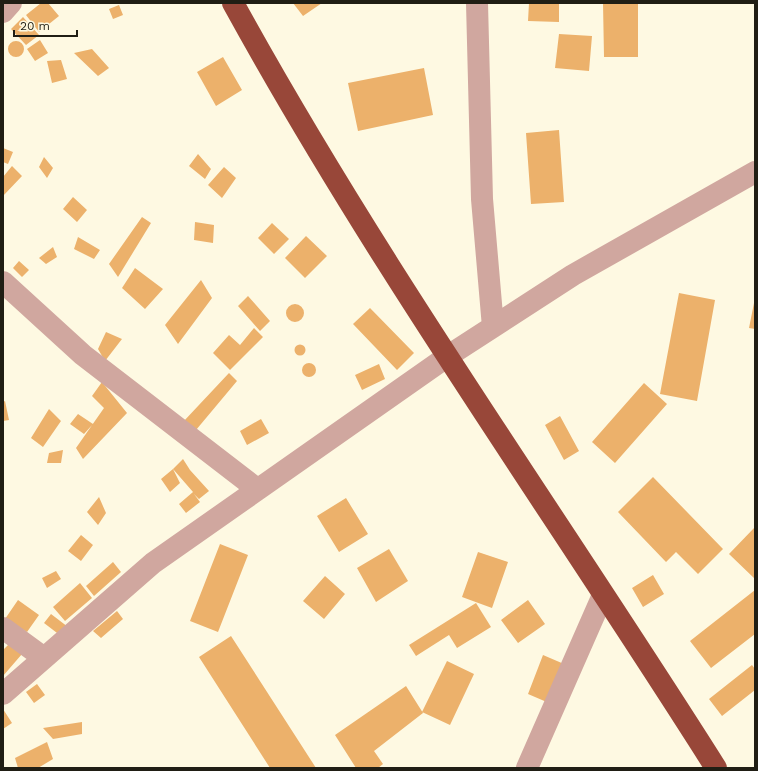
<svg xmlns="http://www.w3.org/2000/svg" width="758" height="771" viewBox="0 0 758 771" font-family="'Work Sans',sans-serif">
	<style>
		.building { fill: #ecb16b }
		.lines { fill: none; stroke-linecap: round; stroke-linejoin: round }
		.minor { stroke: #d0a79f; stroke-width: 22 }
		.highway { stroke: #984739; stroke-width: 22 }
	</style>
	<rect width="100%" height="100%" fill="#fef9e2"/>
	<path class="building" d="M41 3H48L59 16 39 32 26 15Z
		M293 3H322L303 16Z
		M529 3H559V22L528 21Z
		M603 3H638V57H604Z
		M119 5 123 15 113 19 109 9Z
		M23 17 39 35 26 45 11 29Z
		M559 34 592 36 589 71 555 68Z
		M40 40 48 53 35 61 27 49Z
		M8 49a8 8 0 1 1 16 0a8 8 0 1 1-16 0Z
		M92 49 109 68 98 76 74 53Z
		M223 57 242 90 216 106 197 72Z
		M61 60 67 79 52 83 47 61Z
		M424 68 433 115 358 131 348 83Z
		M559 130 564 202 531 204 526 133Z
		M3 148 13 152 8 164 3 162Z
		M198 154 211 169 205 179 189 166Z
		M44 157 53 168 47 178 39 167Z
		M12 166 22 176 3 196V177Z
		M224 167 236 178 222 198 208 185Z
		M73 197 87 210 77 222 63 209Z
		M142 217 151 223 118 277 109 264Z
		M195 222 214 225 213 243 194 240Z
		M272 223 289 239 274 254 258 238Z
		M306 236 327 256 305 278 285 258Z
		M78 237 100 250 94 259 74 249Z
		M53 247 57 257 46 264 39 258Z
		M19 261 29 270 22 277 13 268Z
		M135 268 163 289 145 309 122 288Z
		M201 280 212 298 178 344 165 325Z
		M679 293 715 300 697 401 660 394Z
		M248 296 270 321 260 331 238 306Z
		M754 303H755V329L749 328Z
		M286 313a9 9 0 1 1 18 0a9 9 0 1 1-18 0Z
		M370 308 414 353 397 370 353 324Z
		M254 328 263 337 230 370 213 353 229 335 240 345Z
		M106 332 122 339 105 361 98 349Z
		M294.5 350a5.5 5.5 0 1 1 11 0a5.5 5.5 0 1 1-11 0Z
		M302 370a7 7 0 1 1 14 0a7 7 0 1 1-14 0Z
		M379 364 385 379 362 390 355 375Z
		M229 373 237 381 196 430 183 422Z
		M102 382 127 413 83 459 76 448 104 408 92 396Z
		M644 383 667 404 615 463 592 442Z
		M5 401 9 420 3 421V402Z
		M49 409 61 421 43 447 31 438Z
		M78 414 93 424 84 434 70 424Z
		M560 416 579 451 564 460 545 425Z
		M261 419 269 433 247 445 240 431Z
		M63 450 61 463H47L49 453Z
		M183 459 190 470 209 491 199 499 194 494 200 502 186 513 179 504 193 492 173 469Z
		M173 469 180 483 170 492 161 479Z
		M653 477 723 549 698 574 676 552 666 562 618 512Z
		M99 497 106 513 98 525 87 512Z
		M346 498 368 534 339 552 317 516Z
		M755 527V579L729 554Z
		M81 535 93 545 81 561 68 551Z
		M220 544 248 555 218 632 190 621Z
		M389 549 408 581 376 602 357 568Z
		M478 552 508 562 492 608 462 597Z
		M113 562 121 572 94 596 86 586Z
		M56 571 61 579 47 588 42 578Z
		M653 575 664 594 643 607 632 588Z
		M325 576 345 594 324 619 303 601Z
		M80 583 92 598 65 621 53 607Z
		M755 590V634L711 668 690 641Z
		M18 600 39 615 27 632 5 619Z
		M528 600 545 624 518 643 501 620Z
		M476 603 491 627 457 648 449 635 416 656 409 645Z
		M117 611 123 619 101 638 93 631Z
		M51 614 68 627 61 636 44 623Z
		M231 636 316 768H270L199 657Z
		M10 643 22 654 3 676V650Z
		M543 655 564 664 549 703 528 694Z
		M447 661 474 674 450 725 422 712Z
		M752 665 755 669V690L722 716 709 699Z
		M37 684 45 695 34 703 26 692Z
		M406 686 423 713 374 751 383 764 378 768H356L335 735Z
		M3 709 12 723 3 729Z
		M82 722V734L53 739 43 728Z
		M47 742 53 759 38 768H18L15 758Z"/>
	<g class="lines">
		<path class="minor" d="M477 3 482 199 493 327
			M3 12 11 3
			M3 282 83 355 257 489
			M3 628 44 658
			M3 694 153 563 448 356 573 275 755 172
			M527 768 603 595"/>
		<path class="highway" d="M233 3C378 267 555 513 716 768"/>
	</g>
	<rect width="758" height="771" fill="none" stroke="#201e14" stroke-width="8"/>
	<path d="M14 30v6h63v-6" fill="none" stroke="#201e14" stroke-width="2"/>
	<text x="20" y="30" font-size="12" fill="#201e14" stroke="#fef9e2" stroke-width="3" paint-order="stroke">20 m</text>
</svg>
